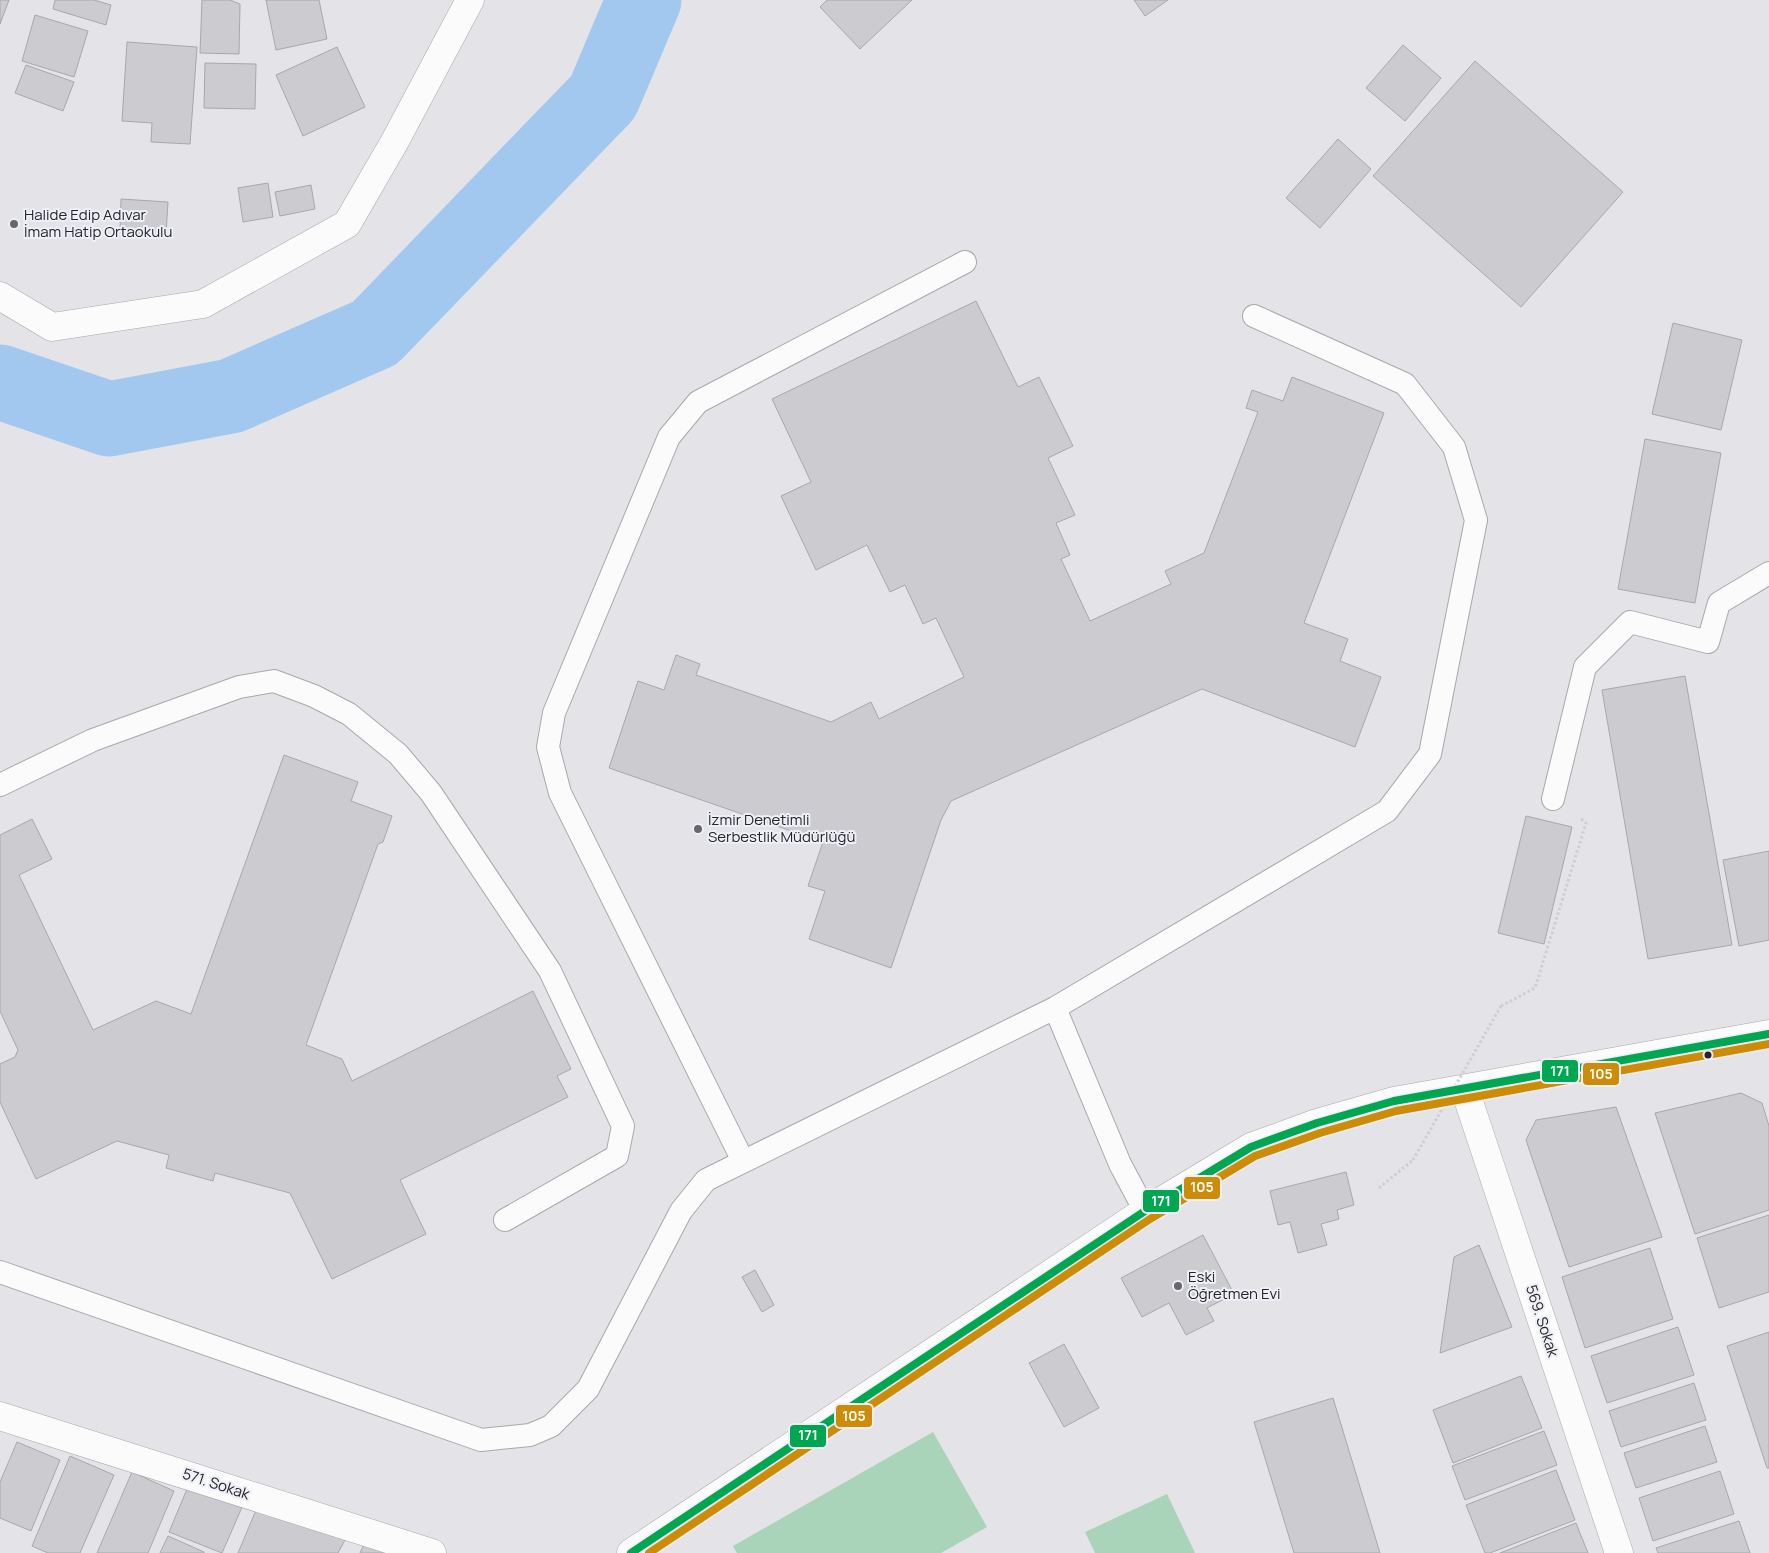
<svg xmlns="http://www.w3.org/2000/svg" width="1769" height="1553" viewBox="0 0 1769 1553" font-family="Manrope,sans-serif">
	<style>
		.green { fill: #aad4b9 }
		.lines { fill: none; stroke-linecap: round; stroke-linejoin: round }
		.river { stroke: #a2c8ef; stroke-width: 75 }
		.building { fill: #ccccd0; stroke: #a8a8ac }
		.service-casing { stroke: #a8a8ac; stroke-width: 24 }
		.minor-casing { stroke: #a8a8ac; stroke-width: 29 }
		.secondary-casing { stroke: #a8a8ac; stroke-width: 29 }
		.path { stroke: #cfcfd1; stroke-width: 3; stroke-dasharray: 2.5 2.5; stroke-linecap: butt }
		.service { stroke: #fbfbfc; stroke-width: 22 }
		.minor { stroke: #fbfbfc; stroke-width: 28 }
		.secondary { stroke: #fbfbfc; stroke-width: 28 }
		.path-bridge { stroke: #cfcfd1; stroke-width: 3; stroke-dasharray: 2.5 2.5; stroke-linecap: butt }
		.bus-1-casing { stroke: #eeeff7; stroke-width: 11 }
		.bus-2-casing { stroke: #eeeff7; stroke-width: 11 }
		.bus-1 { stroke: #00a651; stroke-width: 8 }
		.bus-2 { stroke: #cd8c08; stroke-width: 8 }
		.poi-dot { fill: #68686b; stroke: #eeeff7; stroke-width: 2 }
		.bus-dot { fill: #252528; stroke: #eeeff7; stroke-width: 2 }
		.labels { text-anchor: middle; stroke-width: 4; stroke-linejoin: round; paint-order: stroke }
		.poi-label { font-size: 15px; fill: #252528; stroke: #eeeff7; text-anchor: start }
		.street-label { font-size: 15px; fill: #252528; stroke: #eeeff7 }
		.line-badge { stroke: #eeeff7; stroke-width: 2 }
		.badge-label { font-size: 14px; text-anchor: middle; font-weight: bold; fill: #fff }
	</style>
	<rect width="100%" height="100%" fill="#e3e3e8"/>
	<path class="green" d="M933 1432 987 1527 941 1553H737L733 1546Z
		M1167 1494 1195 1553H1095L1085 1532Z"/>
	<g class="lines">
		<path class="river" d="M0 382 109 419 231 396 375 333 603 97 644 0"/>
	</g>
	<path class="building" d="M0 0H9L0 24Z
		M55 0H94L111 5 106 25 53 9Z
		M202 0H230L240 4 239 54 200 53Z
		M266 0H319L327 39 276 50Z
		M827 0H912L860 49 820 7Z
		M1134 0H1168L1145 16Z
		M35 15 88 31 74 77 22 61Z
		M127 42 197 47 190 144 151 142 152 123 122 121Z
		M1403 45 1441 78 1405 121 1366 88Z
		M337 47 365 107 303 136 276 75Z
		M1475 61 1623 192 1521 307 1373 176Z
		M205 63 256 64 255 109 204 108Z
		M26 65 74 82 63 111 15 93Z
		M1338 139 1371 169 1320 228 1286 198Z
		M268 183 273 217 243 222 238 188Z
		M311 185 315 209 280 216 275 192Z
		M121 199 168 202 166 235 120 232Z
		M976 301 1018 387 1039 377 1073 446 1048 458 1075 515 1056 523 1070 555 1061 559 1090 621 1171 584 1165 571 1204 553 1258 412 1246 408 1252 390 1283 401 1292 377 1384 413 1304 623 1348 639 1340 661 1381 677 1355 747 1202 689 951 801 941 820 891 968 809 939 825 891 808 886 823 842 609 768 638 681 664 690 676 655 700 664 696 675 831 722 871 702 879 719 964 677 936 618 923 624 905 585 890 592 867 545 816 570 781 496 811 482 772 399Z
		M1673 323 1742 340 1721 430 1652 414Z
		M1645 439 1721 453 1695 603 1618 589Z
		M1685 676 1732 945 1648 959 1602 690Z
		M284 755 358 782 351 801 392 816 383 842 378 844 306 1045 342 1059 352 1081 533 991 571 1069 557 1076 568 1097 400 1180 426 1234 332 1279 290 1193 215 1173 213 1181 166 1168 169 1155 117 1141 36 1179 0 1102V1064L15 1057 18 1050 0 1011V835L32 819 52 859 19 875 93 1030 156 1001 191 1014Z
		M1526 816 1572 827 1544 944 1498 933Z
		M1769 851V940L1739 946 1723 860Z
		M1741 1093 1762 1103 1769 1126V1210L1695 1234 1655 1113Z
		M1616 1107 1662 1237 1569 1267 1526 1140 1536 1120Z
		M1346 1172 1354 1205 1337 1210 1339 1219 1321 1224 1327 1245 1298 1253 1290 1222 1278 1225 1270 1191Z
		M1769 1215V1292L1719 1308 1697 1238Z
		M1203 1235 1234 1294 1207 1308 1214 1321 1186 1335 1169 1303 1142 1317 1121 1278Z
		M1479 1245 1512 1327 1440 1353 1454 1257Z
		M1650 1248 1673 1319 1585 1348 1562 1277Z
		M755 1270 774 1305 762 1312 742 1277Z
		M1678 1327 1694 1375 1607 1403 1591 1356Z
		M1769 1332V1468H1767L1727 1346Z
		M1064 1344 1099 1408 1064 1427 1029 1363Z
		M1521 1376 1542 1428 1453 1463 1433 1410Z
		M1694 1383 1706 1420 1621 1447 1609 1411Z
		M1333 1398 1380 1553H1294L1254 1422Z
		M1705 1426 1717 1462 1636 1488 1624 1453Z
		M1544 1431 1557 1465 1465 1500 1452 1466Z
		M17 1442 60 1460 31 1531 0 1518V1482Z
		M70 1456 114 1475 80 1553H48L32 1546Z
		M1556 1470 1575 1520 1490 1553H1485L1466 1505Z
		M1720 1471 1734 1514 1653 1541 1639 1498Z
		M132 1472 174 1491 148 1553H97Z
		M190 1482 243 1505 222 1553 169 1532Z
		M259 1503 345 1540 338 1553H238Z
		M1739 1521 1750 1553H1658L1656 1548Z
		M1576 1523 1588 1553H1500Z
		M168 1536 204 1552V1553H160Z
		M366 1540 398 1553H360Z"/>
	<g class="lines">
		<g class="service-casing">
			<path id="service" d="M0 785 93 740 239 687 274 681 314 696 349 714 398 754 431 793 550 971 623 1126 617 1156 505 1220
				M1553 799 1585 667 1630 622 1708 642 1719 603 1769 573
				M1055 1008 1120 1164 1145 1211
				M743 1161 560 793 548 747 554 713 669 437 698 402 965 262
				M0 1272 481 1440 530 1435 551 1426 588 1389 681 1211 706 1180 1055 1008 1387 811 1430 754 1476 520 1454 447 1405 384 1254 316"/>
		</g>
		<g class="minor-casing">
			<path id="minor" d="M0 296 52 327 203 304 347 224 395 141 470 0
				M1465 1090 1619 1553
				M0 1416 432 1553"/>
		</g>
		<g class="secondary-casing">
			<path id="secondary" d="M631 1553 1145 1211 1251 1147 1317 1123 1394 1101 1769 1034"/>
		</g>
		<path class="path" d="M1501 1006 1535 988 1586 823 1580 818
			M1379 1188 1413 1160"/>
		<use href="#service" class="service"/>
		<use href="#minor" class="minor"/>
		<use href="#secondary" class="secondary"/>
		<path class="path-bridge" d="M1413 1160 1501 1006"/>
		<g class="bus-1-casing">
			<path id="bus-1" d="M631 1553 1145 1211 1251 1147 1317 1123 1394 1101 1769 1034"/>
		</g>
		<g class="bus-2-casing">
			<path id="bus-2" d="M649 1553 1150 1219 1255 1156 1320 1133 1396 1111 1769 1044"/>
		</g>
		<use href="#bus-1" class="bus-1"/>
		<use href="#bus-2" class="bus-2"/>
	</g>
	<g class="poi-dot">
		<circle cx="14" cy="224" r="5"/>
		<circle cx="698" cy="829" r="5"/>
		<circle cx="1178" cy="1286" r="5"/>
	</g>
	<circle class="bus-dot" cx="1708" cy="1055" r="4.5"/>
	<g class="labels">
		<g class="poi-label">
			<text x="24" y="220">Halide Edip Adıvar<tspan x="24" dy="17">İmam Hatip Ortaokulu</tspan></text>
			<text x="708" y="825">İzmir Denetimli<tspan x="708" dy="17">Serbestlik Müdürlüğü</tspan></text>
			<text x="1188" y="1282">Eski<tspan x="1188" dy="17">Öğretmen Evi</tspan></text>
		</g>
		<g class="street-label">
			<text transform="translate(1542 1321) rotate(72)" y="5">569. Sokak</text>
			<text transform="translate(216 1484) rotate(18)" y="5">571. Sokak</text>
		</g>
	</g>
	<g class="line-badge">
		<rect x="1541" y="1059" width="38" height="24" rx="5" fill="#00a651"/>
		<rect x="1582" y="1062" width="38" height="24" rx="5" fill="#cd8c08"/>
		<rect x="1183" y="1176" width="38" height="24" rx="5" fill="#cd8c08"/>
		<rect x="1142" y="1189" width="38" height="24" rx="5" fill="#00a651"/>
		<rect x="835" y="1404" width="38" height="24" rx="5" fill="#cd8c08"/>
		<rect x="789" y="1424" width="38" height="24" rx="5" fill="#00a651"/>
	</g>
	<g class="badge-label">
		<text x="1560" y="1076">171</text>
		<text x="1601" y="1079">105</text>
		<text x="1202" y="1192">105</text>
		<text x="1161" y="1206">171</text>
		<text x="854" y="1421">105</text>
		<text x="808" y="1440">171</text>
	</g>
</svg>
